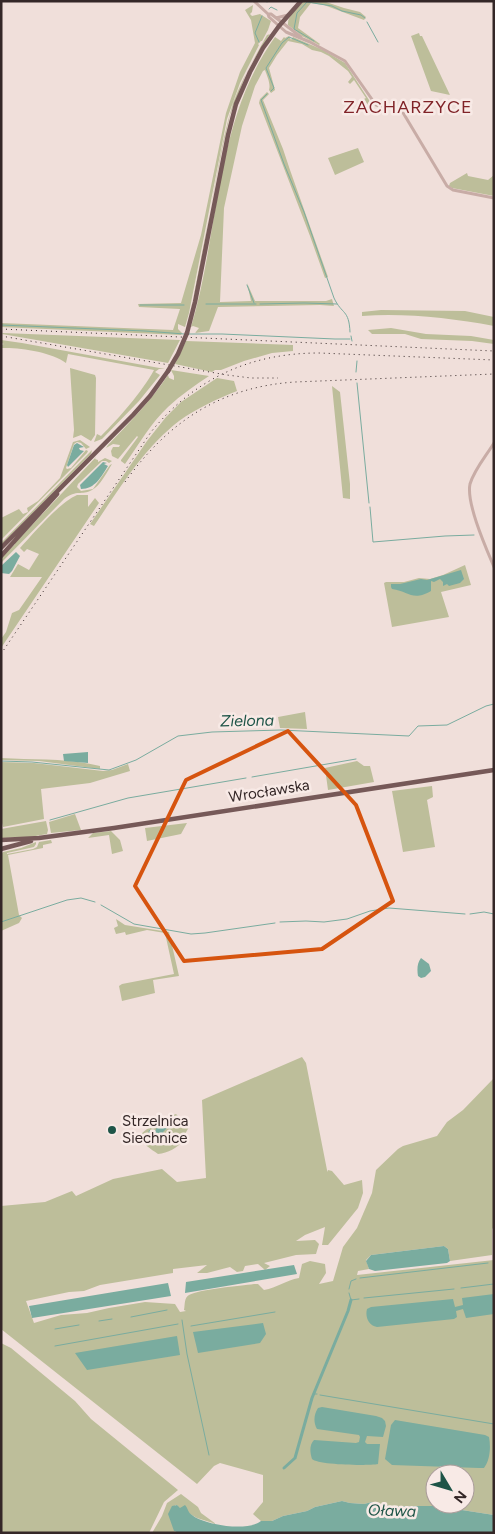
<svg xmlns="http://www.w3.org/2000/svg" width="495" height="1534" viewBox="0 0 495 1534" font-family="Figtree,sans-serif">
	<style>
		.green { fill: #bdbe9a; fill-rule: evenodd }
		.water { fill: #7aac9f }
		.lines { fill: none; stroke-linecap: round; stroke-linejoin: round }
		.stream { stroke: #7aac9f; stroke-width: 1 }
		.canal { stroke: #7aac9f; stroke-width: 3 }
		.minor { stroke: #c8aca6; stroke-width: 3 }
		.major { stroke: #765958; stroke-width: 4.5 }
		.rail { stroke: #342727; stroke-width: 1; stroke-dasharray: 1 4; stroke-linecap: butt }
		.major-bridge { stroke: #765958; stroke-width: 4.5 }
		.marked { fill: none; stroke: #d6540f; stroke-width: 4; stroke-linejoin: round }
		.poi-dot { fill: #1e5447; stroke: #f8eae6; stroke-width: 2 }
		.labels { text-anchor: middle; stroke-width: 5; stroke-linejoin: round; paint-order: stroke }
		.street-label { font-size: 15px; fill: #342727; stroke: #f8eae6 }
		.poi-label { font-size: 15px; fill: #342727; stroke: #f8eae6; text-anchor: start }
		.water-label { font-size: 16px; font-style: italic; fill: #1e5447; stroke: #f8eae6 }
		.quarter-label { font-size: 18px; letter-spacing: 1px; fill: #802328; stroke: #f8eae6 }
	</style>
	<rect width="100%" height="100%" fill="#f0dfda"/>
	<path class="green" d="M304 1H323L344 8 360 12 366 17 364 20 324 5 311 3 300 17 298 28 320 44 319 45 302 36 288 25C287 15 298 8 304 1Z
		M253 5 252 12 250 14 252 16 260 14 271 21 268 30 262 41H261L258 44 259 45 240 83 227 119 189 313 185 327 178 324V329L182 333 181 335 1 327V323L173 330 180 309 139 307 138 304 181 303 201 235 226 113 240 72 255 43 251 20 245 10Z
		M419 33 420 36H422L450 95 431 91 411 36Z
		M270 34 253 61 246 74 230 115 222 150 192 305 186 327C200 278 207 225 217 174 221 150 226 126 233 103 242 79 255 57 267 35Z
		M289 36 291 40 293 37 323 50 345 63 369 100 371 105H368L364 99 366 98 354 80 350 84 348 82 352 77 348 71 329 56 321 52 312 50 302 44 288 41 277 55 269 68 275 90 271 93 269 90C271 84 267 76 265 70L263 71 255 86 242 126 224 208 220 302 251 301 247 283 255 301H326L332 299 334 306 320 305 218 307 209 331 195 333 199 328 193 326 191 327C220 231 214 122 275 37L281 41 284 37 285 38Z
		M267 92 269 94 263 100 283 149 290 170 328 277 325 278 310 236 259 103 260 99Z
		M358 148 364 162 335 175 328 158Z
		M467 173 468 176 488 180 494 175V196L452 188 449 186 450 183Z
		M381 310 465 311 494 317V326C450 318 406 313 362 316V312Z
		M391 328 426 334 471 336 494 340V344L472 341 421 339 405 334H372L368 330Z
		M3 333 180 340 168 363 2 334Z
		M1 340 22 343 165 369H159L155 372 160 375 139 401 102 439 94 442 97 434 101 436C119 418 142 392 154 370L68 354 66 363C52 352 19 347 1 348V345L4 344 1 343Z
		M186 341 293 345V351L272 353 244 361 221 370H215L212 372 175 364Z
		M70 368 95 375 96 378 95 435 91 441 81 435 73 438 74 430Z
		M171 370 209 376C195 385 181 395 168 407 151 423 139 444 125 464L121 461V460L138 437 137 436 118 459 112 456 111 451 113 447H119L120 445 113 444 106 448 108 445C129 423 151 401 168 375L169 378 174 380V376Z
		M217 378 234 381 237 391C217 399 197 408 179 421 143 449 119 489 94 526L90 524 147 441 166 417 181 402Z
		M332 386 340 392 350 484V499L343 498Z
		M80 440 90 447 86 449 81 443 77 442 74 444 66 468 67 469 71 468 86 450 88 451 87 453 1 540V518L19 509 23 514 28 512 27 508 38 501 60 478 73 442Z
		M92 450 91 454 1 545V543Z
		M96 457 95 459 98 460V462L105 458 112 461 109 463 106 461H102L78 484 77 487 81 491 93 489 110 465 112 464C107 472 100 486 92 490 81 496 77 489 64 499L1 563V558L15 544V543Z
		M77 495H88V507L95 498 99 503 1 648V639L6 632 12 613 19 610 42 577H10L18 564 29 570 39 554 27 549 24 552 20 548C34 533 59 503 77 495Z
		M465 565 471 585 441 592 449 617 392 627 384 583 386 582H404L419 578 430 579 443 575Z
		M305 712 307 729 280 728 278 717Z
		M1 758C34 760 68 758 100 766V769L39 761 1 760Z
		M357 761 364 766H370L374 782 328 790 325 768Z
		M1 762 34 763 103 771 112 770 128 764 130 771 90 783 41 789 44 819 3 827 1 819Z
		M432 786 433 797 427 800 435 847 403 852 392 791Z
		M75 814 81 830 51 833 49 822Z
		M46 821 48 830 47 834 30 837 1 838V829Z
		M187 823 181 834 147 841 145 828Z
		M111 831 120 840 123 851 112 854 109 835 88 838 93 833Z
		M51 840 52 843 43 845V848L8 855 19 915 22 918 19 923 1 931V855L3 852 21 848 36 842V844L34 847 7 853V854L33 849 37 847 39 842Z
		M116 919 125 925 169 932 179 976 153 980 155 993 122 1001 119 986 122 984 174 974 165 933 147 930 126 935 125 932 116 934 114 928 118 926Z
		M302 1057 306 1063 327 1170 328 1172V1170L332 1171 344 1185 362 1180 363 1193 358 1208 328 1245H322L325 1227 305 1235 296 1241 315 1240 319 1244 316 1254 296 1255 264 1263 270 1266 265 1270 258 1264 245 1266 243 1271 237 1272 230 1267 207 1273H197L207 1265 173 1269V1273L100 1285 84 1291 69 1292 26 1301 34 1323 61 1315 87 1313 109 1308 145 1302 175 1304 180 1312 186 1311 184 1310C185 1304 184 1298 189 1295 200 1289 240 1286 254 1284H258L264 1290C277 1288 286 1280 299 1278L302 1264 310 1261 325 1264 326 1273 319 1284 333 1281 343 1247 357 1228 372 1193 376 1170 398 1149 403 1146 437 1136 447 1122 463 1110 494 1078V1227L492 1229V1255L450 1261 448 1249 444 1246 371 1255 366 1260 369 1269 358 1271 357 1275 494 1260V1515L436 1506H390L372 1502 364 1504 350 1503 342 1501 315 1507 307 1511 283 1516 272 1521H261L253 1514 263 1502V1475L220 1463 214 1466 197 1484 1 1329V1206L45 1202 72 1191 76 1196 113 1179 162 1169 177 1182 206 1178 202 1100ZM435 1474H465V1504H435Z
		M176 1114 189 1127 185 1134 184 1140C177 1148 168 1153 158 1154 151 1149 141 1144 141 1134 151 1125 163 1118 176 1114Z
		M1 1343 11 1348 75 1401 91 1419 178 1490 164 1502 149 1533H1Z
		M181 1494 198 1507 201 1513 216 1524 197 1518 178 1507 177 1505H175L174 1531 179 1533H152L162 1516 167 1503Z"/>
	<path class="water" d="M77 443 84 447 79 448 80 450 84 451 68 467 67 465 74 445Z
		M103 462 107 463 104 464 108 466C101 477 95 489 81 489L80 485Z
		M16 552 20 556 12 571 9 574 1 573V566Z
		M461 570 464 579 460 583 449 586 447 584 443 586V582L440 579 434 582 431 581V591C412 602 409 591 392 589L391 587V584H400L421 579 427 580Z
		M88 752V763L64 761 63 754Z
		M421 958 429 964 431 971 425 977 421 978 418 976C417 970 417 963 421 958Z
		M167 1120 170 1125 163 1132 166 1136 164 1138 147 1139 149 1130 155 1131 159 1124Z
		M444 1246 448 1249 450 1261 447 1263 375 1271 369 1269 366 1261 371 1255Z
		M294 1265 297 1274 185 1293 186 1282Z
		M168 1283 171 1296 32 1318 29 1306Z
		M494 1294V1314L466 1318 463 1309 456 1311 457 1317 454 1319 377 1327C368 1326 365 1316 367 1309L371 1307 453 1299 455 1307 463 1305 462 1298Z
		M263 1323 266 1334 260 1343 198 1353 193 1332Z
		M177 1336 180 1355 87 1370 75 1353Z
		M322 1407 376 1416 382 1418 385 1421 386 1426 383 1437 367 1436 365 1442 367 1444H380L378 1464C368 1466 318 1465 312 1459 310 1453 309 1445 314 1440L356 1443 359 1442 360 1437 359 1435 317 1429C313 1422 314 1414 318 1408Z
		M395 1420 485 1435 489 1437C491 1447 490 1460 484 1468H479L392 1465 385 1459 391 1425Z
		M342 1501 350 1503 364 1504 372 1502 390 1506H436L494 1515V1533H179L174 1531 168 1514 172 1506 177 1505 180 1508 185 1505C188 1508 188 1513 192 1515 204 1525 248 1532 261 1521H272L283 1516 307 1511 315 1507Z"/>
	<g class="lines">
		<path class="stream" d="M267 1V2
			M269 9 271 7 277 10
			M367 22 378 42
			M314 41 294 29 297 13 307 2 332 6 342 11 361 15 365 18
			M259 42 255 33 262 16
			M271 91 274 88 266 68 282 43 289 37 308 45
			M267 94 261 100 284 164 304 212 334 298C342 315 349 309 350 332
			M247 285 254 303
			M206 304H256
			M260 304 304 303 337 304
			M140 305H184
			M1 325 145 331 184 334
			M188 334H222L335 339H350
			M351 336 352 341
			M356 372 357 361
			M357 383 369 503
			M370 507 373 542 445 536 474 535
			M1 761 32 762 109 770 136 760 178 736 212 732 281 730 409 736 418 726 447 725 486 706 494 704
			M252 777 356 759
			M50 820 128 798 246 778
			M101 905 134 924 191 934 205 933 275 923
			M470 914 484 912 494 914
			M1 922 67 900 81 898 95 902
			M280 922 306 921 324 922 347 919 370 911 389 908 465 914
			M360 1278 488 1263
			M461 1288 494 1284
			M349 1289 351 1281 356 1279
			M349 1293 351 1300 359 1299
			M364 1298 454 1289
			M131 1317 167 1310
			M182 1320 187 1354 209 1455
			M99 1321 112 1319
			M191 1326 275 1312
			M55 1329 79 1325
			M55 1346 178 1324
			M313 1394H317
			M320 1395 494 1424"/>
		<path class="canal" d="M284 1468 295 1458 312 1398 348 1311 351 1300"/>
		<path class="minor" d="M254 1 268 14 269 17 286 32 310 42 345 61 376 105 382 107 391 106 402 111 447 186 453 190 494 198
			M268 14H271L301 37
			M276 18 288 15
			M494 443C486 456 474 470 470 484 466 503 486 548 494 567"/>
		<path class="major" d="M187 333 195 302 228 135 236 104 250 72 263 48 279 26 301 1
			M1 548 133 415 150 396 168 371
			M1 556 57 494
			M1 840 39 838 114 828 494 770
			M1 849 31 841"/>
		<path class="rail" d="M1 329 494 351
			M1 336 227 375 251 378H278
			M125 482C168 422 220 387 295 382L494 374
			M1 654 151 432C194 379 250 353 319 353L494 360"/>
		<path class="major-bridge" d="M168 371 178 354 187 333"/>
	</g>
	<path class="marked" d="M288 731 356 805 393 901 322 949 184 961 135 886 186 780Z"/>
	<circle class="poi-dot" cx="112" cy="1130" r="5"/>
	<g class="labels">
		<g class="street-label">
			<text transform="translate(269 791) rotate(-9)" y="5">Wrocławska</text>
		</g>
		<g class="poi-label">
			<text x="122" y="1126">Strzelnica<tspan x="122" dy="17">Siechnice</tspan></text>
		</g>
		<g class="water-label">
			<text transform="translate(247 720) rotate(-1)" y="6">Zielona</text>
			<text transform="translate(392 1510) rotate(2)" y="6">Oława</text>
		</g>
		<g class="quarter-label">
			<text x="408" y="113">ZACHARZYCE</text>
		</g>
	</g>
	<rect width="495" height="1534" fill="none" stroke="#342727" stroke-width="5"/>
	<g transform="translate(450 1489) rotate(128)"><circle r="24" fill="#f8eae6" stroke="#aa9c9a"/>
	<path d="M0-4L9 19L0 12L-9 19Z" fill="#1e5447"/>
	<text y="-8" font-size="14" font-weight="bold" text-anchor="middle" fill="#342727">N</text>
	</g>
</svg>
